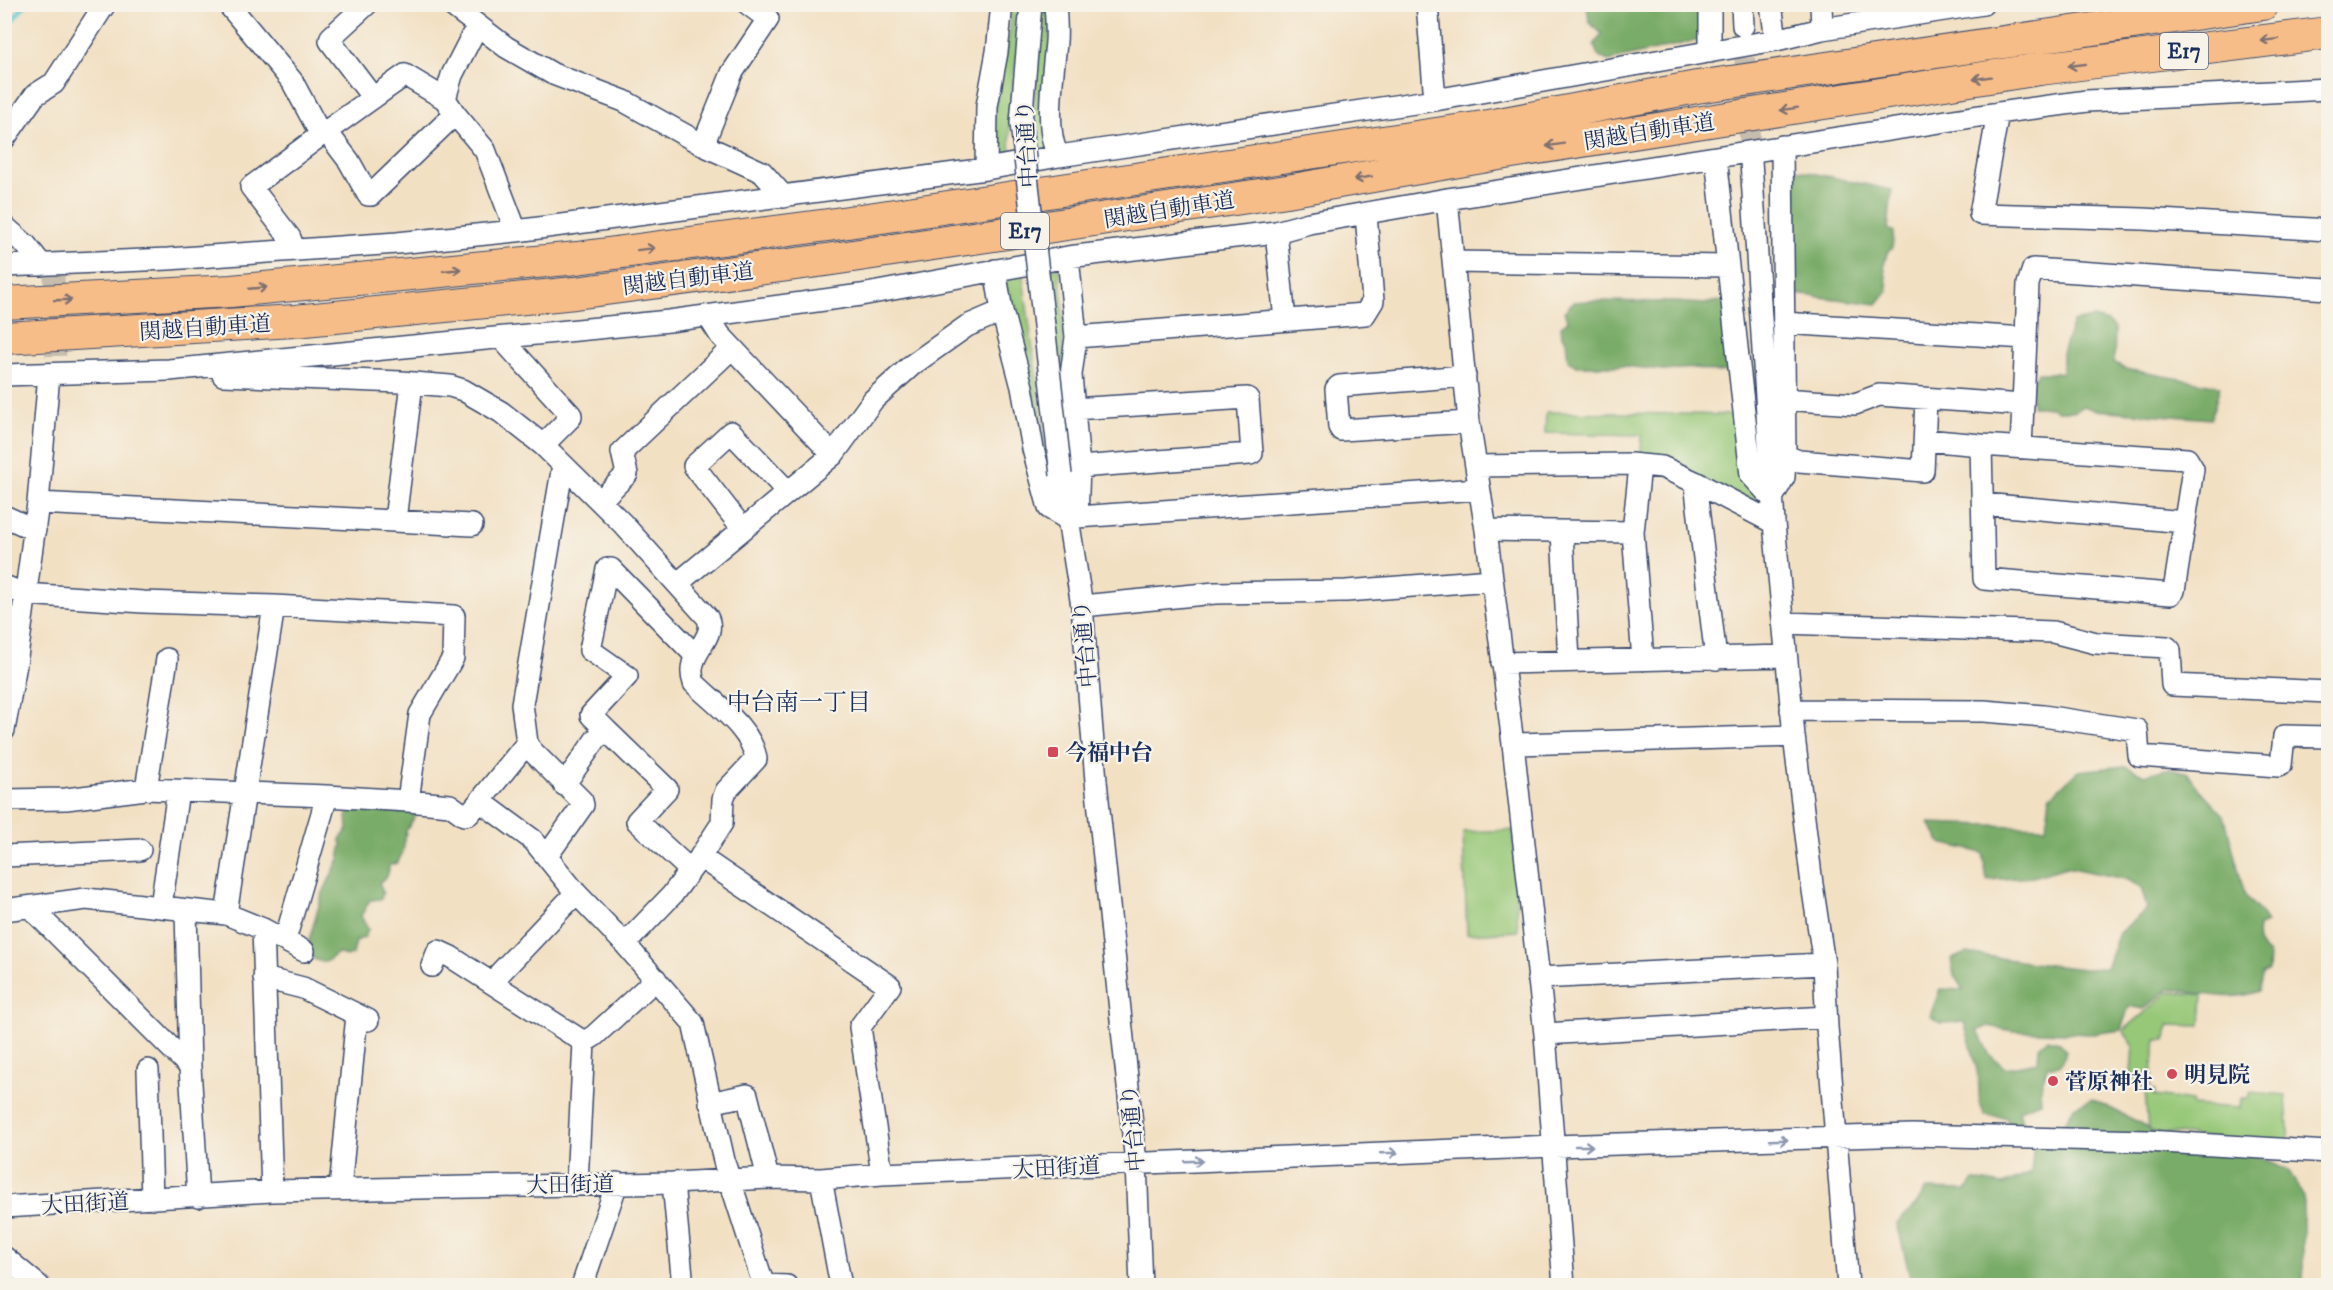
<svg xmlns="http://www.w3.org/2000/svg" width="2333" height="1290" viewBox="0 0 2333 1290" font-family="'IM FELL DW Pica','Noto Serif JP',serif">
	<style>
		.green { fill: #97c878; stroke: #597c6b; stroke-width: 1.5 }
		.forest { fill: #79ac68; stroke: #4a6e63; stroke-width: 1.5 }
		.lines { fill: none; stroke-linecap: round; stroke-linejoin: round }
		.stream { stroke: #5bc7d3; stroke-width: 5 }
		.minor-tunnel { stroke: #c7bdaf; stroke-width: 21; stroke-dasharray: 21 10; stroke-linecap: butt }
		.minor-casing { stroke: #3b4a6d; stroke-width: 24 }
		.highway-casing { stroke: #3b4a6d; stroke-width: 34 }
		.minor { stroke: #fff; stroke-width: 21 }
		.highway { stroke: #f7bd88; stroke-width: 32 }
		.minor-bridge-casing { stroke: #3b4a6d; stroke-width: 24; stroke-linecap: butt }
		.minor-bridge { stroke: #fff; stroke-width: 21 }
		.oneway { stroke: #7e6f71 }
		.oneway2 { stroke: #8d97ae }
		.poi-dot { fill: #d1495b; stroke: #f7f3e8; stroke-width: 2 }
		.labels { text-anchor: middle; stroke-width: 4.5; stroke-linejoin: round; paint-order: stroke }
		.shield { fill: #f7f3e8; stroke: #5d6a87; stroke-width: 1.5 }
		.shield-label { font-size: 21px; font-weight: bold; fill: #1b2f5e }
		.street-label { font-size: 22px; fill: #1b2f5e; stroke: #f7f3e8 }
		.poi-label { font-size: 22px; font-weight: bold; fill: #1b2f5e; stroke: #f7f3e8; text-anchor: start }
		.neighbourhood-label { font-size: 24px; fill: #1b2f5e; stroke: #f7f3e8 }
	</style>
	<rect width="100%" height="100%" fill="#f7f3e8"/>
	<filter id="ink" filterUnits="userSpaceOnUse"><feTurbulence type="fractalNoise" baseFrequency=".0167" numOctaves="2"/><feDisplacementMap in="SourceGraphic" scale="12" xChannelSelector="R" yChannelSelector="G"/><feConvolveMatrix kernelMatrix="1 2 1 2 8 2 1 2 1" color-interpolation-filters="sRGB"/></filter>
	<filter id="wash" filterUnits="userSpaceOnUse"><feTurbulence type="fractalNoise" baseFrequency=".008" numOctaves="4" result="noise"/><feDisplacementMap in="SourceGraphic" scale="24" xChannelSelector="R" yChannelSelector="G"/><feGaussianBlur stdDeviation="1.35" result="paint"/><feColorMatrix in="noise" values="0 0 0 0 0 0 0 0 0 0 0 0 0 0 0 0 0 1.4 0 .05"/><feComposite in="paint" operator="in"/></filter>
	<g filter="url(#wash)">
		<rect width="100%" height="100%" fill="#f2e0c3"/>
		<path class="green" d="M1012 5H1020L1018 44 1009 115 1011 159 1002 160C982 138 1003 70 1008 42 1011 30 1011 17 1012 5Z
			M1042 5H1050L1048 151 1035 156C1029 104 1041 56 1042 5Z
			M1044 268H1059L1063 306V377L1072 474Z
			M1022 270 1050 477 1040 425 1005 281 1009 274Z
			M1546 412 1743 415 1773 521 1640 464 1642 435 1545 433Z
			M1513 830 1518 931 1467 934 1463 832Z
			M2169 992 2203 995 2201 1026 2168 1025 2166 1040H2156L2150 1090H2155L2154 1096 2192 1101V1105L2240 1108 2241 1098H2250V1092L2286 1095 2289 1146 2148 1131 2145 1089 2131 1074 2133 1045 2123 1031Z"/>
		<path class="forest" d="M1587 5H1704V39L1608 61 1598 56 1594 45 1602 34 1589 22Z
			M1789 168 1892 190 1888 229 1894 232 1892 248 1887 253 1884 265 1888 290 1877 304 1795 294 1792 285Z
			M1588 301 1675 302 1704 304 1718 301 1726 303 1732 371 1715 372 1696 368 1664 370 1623 366H1576L1568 360 1566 341 1562 336 1561 326 1568 321 1564 312 1573 302Z
			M2093 318 2108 322 2115 328 2114 362 2125 369 2220 386 2211 419 2094 410 2084 406 2075 411H2057L2052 407H2032V382L2038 373H2062V353L2073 322Z
			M2125 766 2145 775 2165 769 2187 772 2195 784 2224 815 2245 895C2252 906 2261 910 2267 923L2258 926C2256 940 2257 945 2269 954L2268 970 2262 974 2259 991C2227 1003 2201 992 2169 989L2144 1009 2129 1006 2121 1030 2092 1034 2013 1031 1988 1026 1978 1031 1989 1054 2005 1068 2038 1062 2039 1046 2047 1039 2060 1042 2066 1051 2061 1064 2053 1067 2048 1065 2040 1089 2041 1102 2019 1110 2023 1125 2011 1126 2005 1117 1985 1115C1977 1102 1980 1092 1978 1078 1976 1059 1969 1040 1964 1022L1940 1023 1930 1016 1940 989 1963 990 1954 975 1951 959 1967 953 2033 963 2084 969 2106 968 2119 933 2147 909 2141 887 2125 879 2066 867 2033 877 1987 880 1983 853 1941 843 1929 823 2046 827 2050 797 2078 771Z
			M349 807 387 809 401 813 407 808 414 809 416 815 406 831 403 852 397 863 389 865C389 875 387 878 379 882L383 893 381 899 370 900 361 916 368 929 365 937 356 941 353 954 347 957 338 953C325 961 329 966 312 958L309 940 322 895 339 859 342 844 340 839 348 830 347 812Z
			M2092 1099 2140 1123 2153 1133 2255 1155 2289 1171 2303 1196V1285H1912L1897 1223 1916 1205 1926 1189 1967 1190 1974 1180 2003 1185 2031 1173 2034 1142 2058 1133 2074 1107Z"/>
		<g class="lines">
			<path class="stream" d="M4 30 26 4"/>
		</g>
	</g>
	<g filter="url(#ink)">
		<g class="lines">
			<path class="minor-tunnel" d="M1743 27 1751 161
				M54 273 56 361"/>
			<g class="minor-casing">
				<path id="minor" d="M228 4 292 81 321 135 405 75 445 99 455 114 485 150 516 231
					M367 4 331 37 330 41 373 98
					M450 4 506 47 553 74 624 101 703 145 762 172 784 197
					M1055 4C1056 17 1057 29 1056 42 1054 69 1043 133 1059 156
					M1427 4 1435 100
					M1710 4V52
					M1742 4 1743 26
					M1771 4 1776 40
					M1821 4 1822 29
					M445 99 452 75 477 26
					M1998 113 1980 214 2143 219 2328 230
					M327 132 349 161 368 195H371L455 114
					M4 139 35 95 54 83 105 4
					M703 145 732 73 768 19 748 4
					M1716 157 1751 475 1772 498 1784 477 1785 456 1782 146
					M1751 161 1774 523 1794 736 1812 884 1824 964 1827 1027 1848 1286
					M986 169 987 106 997 52 1002 4
					M1447 199 1469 422 1486 530 1513 744 1545 1034 1564 1286
					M4 226 26 245 42 265
					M1276 232 1285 320
					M294 249 290 238 251 187 321 135
					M1454 262 1727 266
					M4 266 168 259 397 243 516 231 986 169 1059 156 1435 100 1776 40 1822 29 1983 4
					M995 270 1002 311 1022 387 1033 449 1049 508 1069 520 1077 517 1079 467 1071 375 1076 337 1068 257
					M708 316 720 335 833 455
					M1783 323 2026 338 2028 284 2033 269 2328 289
					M1076 337 1365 314 1373 301 1366 214
					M502 339 571 415V417L543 445
					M4 375 169 370 669 321 861 295 1068 257 1276 232 1309 223 1447 199 1998 113 2087 101 2328 89
					M223 375 401 382 450 386 463 390 501 412 543 445 623 524 707 617C719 639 683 653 694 683 715 704 752 729 756 759L726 791 723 799 722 823 700 857 890 986 860 1027 882 1174
					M1465 376 1339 386 1336 389 1339 427 1341 430 1469 422
					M1783 399 1855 404 1879 395 2023 405
					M1073 409 1247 398 1248 399 1252 453 1250 454 1079 467
					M1925 440 1981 445
					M1981 445 2187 459 2193 469 2174 591 2171 594 1984 579Z
					M2021 448 2026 338
					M1785 456 1799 461 1923 471 1926 399
					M563 465 522 704 527 743 480 801 533 840 576 893 625 944 693 1023 725 1165 764 1286
					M1476 466 1630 464 1662 467 1695 482 1774 523
					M1061 475 1082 606 1096 781 1136 1163 1141 1286
					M1695 482 1716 659
					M600 501 627 474 622 452 732 348
					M38 503 472 525
					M1983 504 2185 522
					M4 516 35 530
					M1077 517 1478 489
					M395 520 412 383
					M743 529 694 466 731 432 788 492
					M1486 530 1633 532 1643 660
					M1562 532 1569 661
					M1633 532 1640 466
					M678 583 833 455 873 400 912 365 967 326 1002 311
					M4 586 24 594 143 602 274 606 454 616 453 658 420 714 408 801
					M1082 606 1215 593 1346 591 1492 580
					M1783 623 2053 632 2096 643 2167 647 2170 650 2172 685 2328 692
					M1502 663 1786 656
					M1791 710 1984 711 2043 716 2137 730 2139 756 2278 766 2281 765 2284 736 2328 737
					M4 730 16 664 38 503 49 374
					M606 730 591 715 627 676 590 650 607 569H611L695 655
					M527 743 532 751 582 801 583 805 547 856
					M1513 744 1794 736
					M564 785 596 739 606 730 667 789 637 821 690 870
					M146 789 167 659
					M4 800 66 799 146 789 327 796 408 801 450 805 464 815 469 814 480 801
					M4 856 140 850
					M161 906 178 791
					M31 908 190 1067 198 1197
					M4 910 86 899 226 914 263 929 304 951
					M186 911 190 1067
					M226 914 274 606
					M263 929 272 1191
					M285 940 327 796
					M625 944 672 895 698 860
					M432 966 438 951 451 957 584 1042 577 1183
					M264 978 303 988 368 1020
					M1538 978 1824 964
					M493 984 500 973 576 893
					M1545 1034 1826 1017
					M584 1042 594 1036 656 979
					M148 1070 152 1199
					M710 1103 747 1095 768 1178
					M821 1179 841 1286
					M673 1183 683 1286
					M340 1189 357 1015
					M4 1207 272 1191 673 1183 768 1178 821 1179 882 1174 1554 1146 1912 1135 2147 1141 2328 1152
					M4 1257 39 1286
					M764 1285 787 1286
					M582 1286 617 1183"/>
			</g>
			<g class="highway-casing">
				<path id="highway" d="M4 303 231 291 411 274 577 258 828 225 1483 127 1697 87 2263 4
					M4 338 295 321 575 293 826 260 1287 191 1499 154 2040 69 2328 33"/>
			</g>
			<use href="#minor" class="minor"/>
			<use href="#highway" class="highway"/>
			<g class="minor-bridge-casing">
				<path id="minor-bridge" d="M1031 4 1021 123 1061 475"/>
			</g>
			<use href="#minor-bridge" class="minor-bridge"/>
		</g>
		<defs><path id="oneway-shaft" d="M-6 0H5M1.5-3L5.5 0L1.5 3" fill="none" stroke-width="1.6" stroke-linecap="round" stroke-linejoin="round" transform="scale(1.5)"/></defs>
		<g class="oneway">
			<use href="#oneway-shaft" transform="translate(2270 40) rotate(173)"/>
			<use href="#oneway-shaft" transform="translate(2077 65) rotate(173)"/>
			<use href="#oneway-shaft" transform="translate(1982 78) rotate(171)"/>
			<use href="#oneway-shaft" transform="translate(1789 109) rotate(171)"/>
			<use href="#oneway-shaft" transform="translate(1555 145) rotate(171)"/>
			<use href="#oneway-shaft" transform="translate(1363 178) rotate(170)"/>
			<use href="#oneway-shaft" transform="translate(646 249) rotate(-7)"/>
			<use href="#oneway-shaft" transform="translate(452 270) rotate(-6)"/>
			<use href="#oneway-shaft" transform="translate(258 288) rotate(-5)"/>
			<use href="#oneway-shaft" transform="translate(63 300) rotate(-2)"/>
		</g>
		<g class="oneway2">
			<use href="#oneway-shaft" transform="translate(1779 1140) rotate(-2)"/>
			<use href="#oneway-shaft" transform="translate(1584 1146)"/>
			<use href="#oneway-shaft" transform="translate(1389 1153) rotate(-2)"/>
			<use href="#oneway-shaft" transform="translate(1194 1161) rotate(-2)"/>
		</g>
	</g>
	<g class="poi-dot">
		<rect x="1047" y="746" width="12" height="12" rx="3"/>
		<circle cx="2172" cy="1074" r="6"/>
		<circle cx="2053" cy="1081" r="6"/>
	</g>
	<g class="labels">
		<g class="shield">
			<rect x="2160" y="33" width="48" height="36" rx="4.5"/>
			<rect x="1001" y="213" width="48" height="36" rx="4.5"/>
		</g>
		<g class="shield-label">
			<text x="2184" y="58">E17</text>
			<text x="1025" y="238">E17</text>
		</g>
		<g class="street-label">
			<text transform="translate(1649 131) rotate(-9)" y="8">関越自動車道</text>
			<text transform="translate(1026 144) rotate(-93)" y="8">中台通り</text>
			<text transform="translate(1169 209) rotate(-9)" y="8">関越自動車道</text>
			<text transform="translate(688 278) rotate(-7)" y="8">関越自動車道</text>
			<text transform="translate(205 327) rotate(-4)" y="8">関越自動車道</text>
			<text transform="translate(1084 644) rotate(-95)" y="8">中台通り</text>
			<text transform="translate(1132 1128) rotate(-95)" y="8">中台通り</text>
			<text transform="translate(1056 1167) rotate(-3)" y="8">大田街道</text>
			<text transform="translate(570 1184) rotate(-1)" y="8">大田街道</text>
			<text transform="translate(85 1203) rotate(-3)" y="8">大田街道</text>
		</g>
		<g class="poi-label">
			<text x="1065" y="760">今福中台</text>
			<text x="2184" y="1082">明見院</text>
			<text x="2065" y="1089">菅原神社</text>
		</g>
		<g class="neighbourhood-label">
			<text x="799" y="710">中台南一丁目</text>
		</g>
	</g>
	<rect width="2333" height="1290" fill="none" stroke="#f7f3e8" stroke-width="24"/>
</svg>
